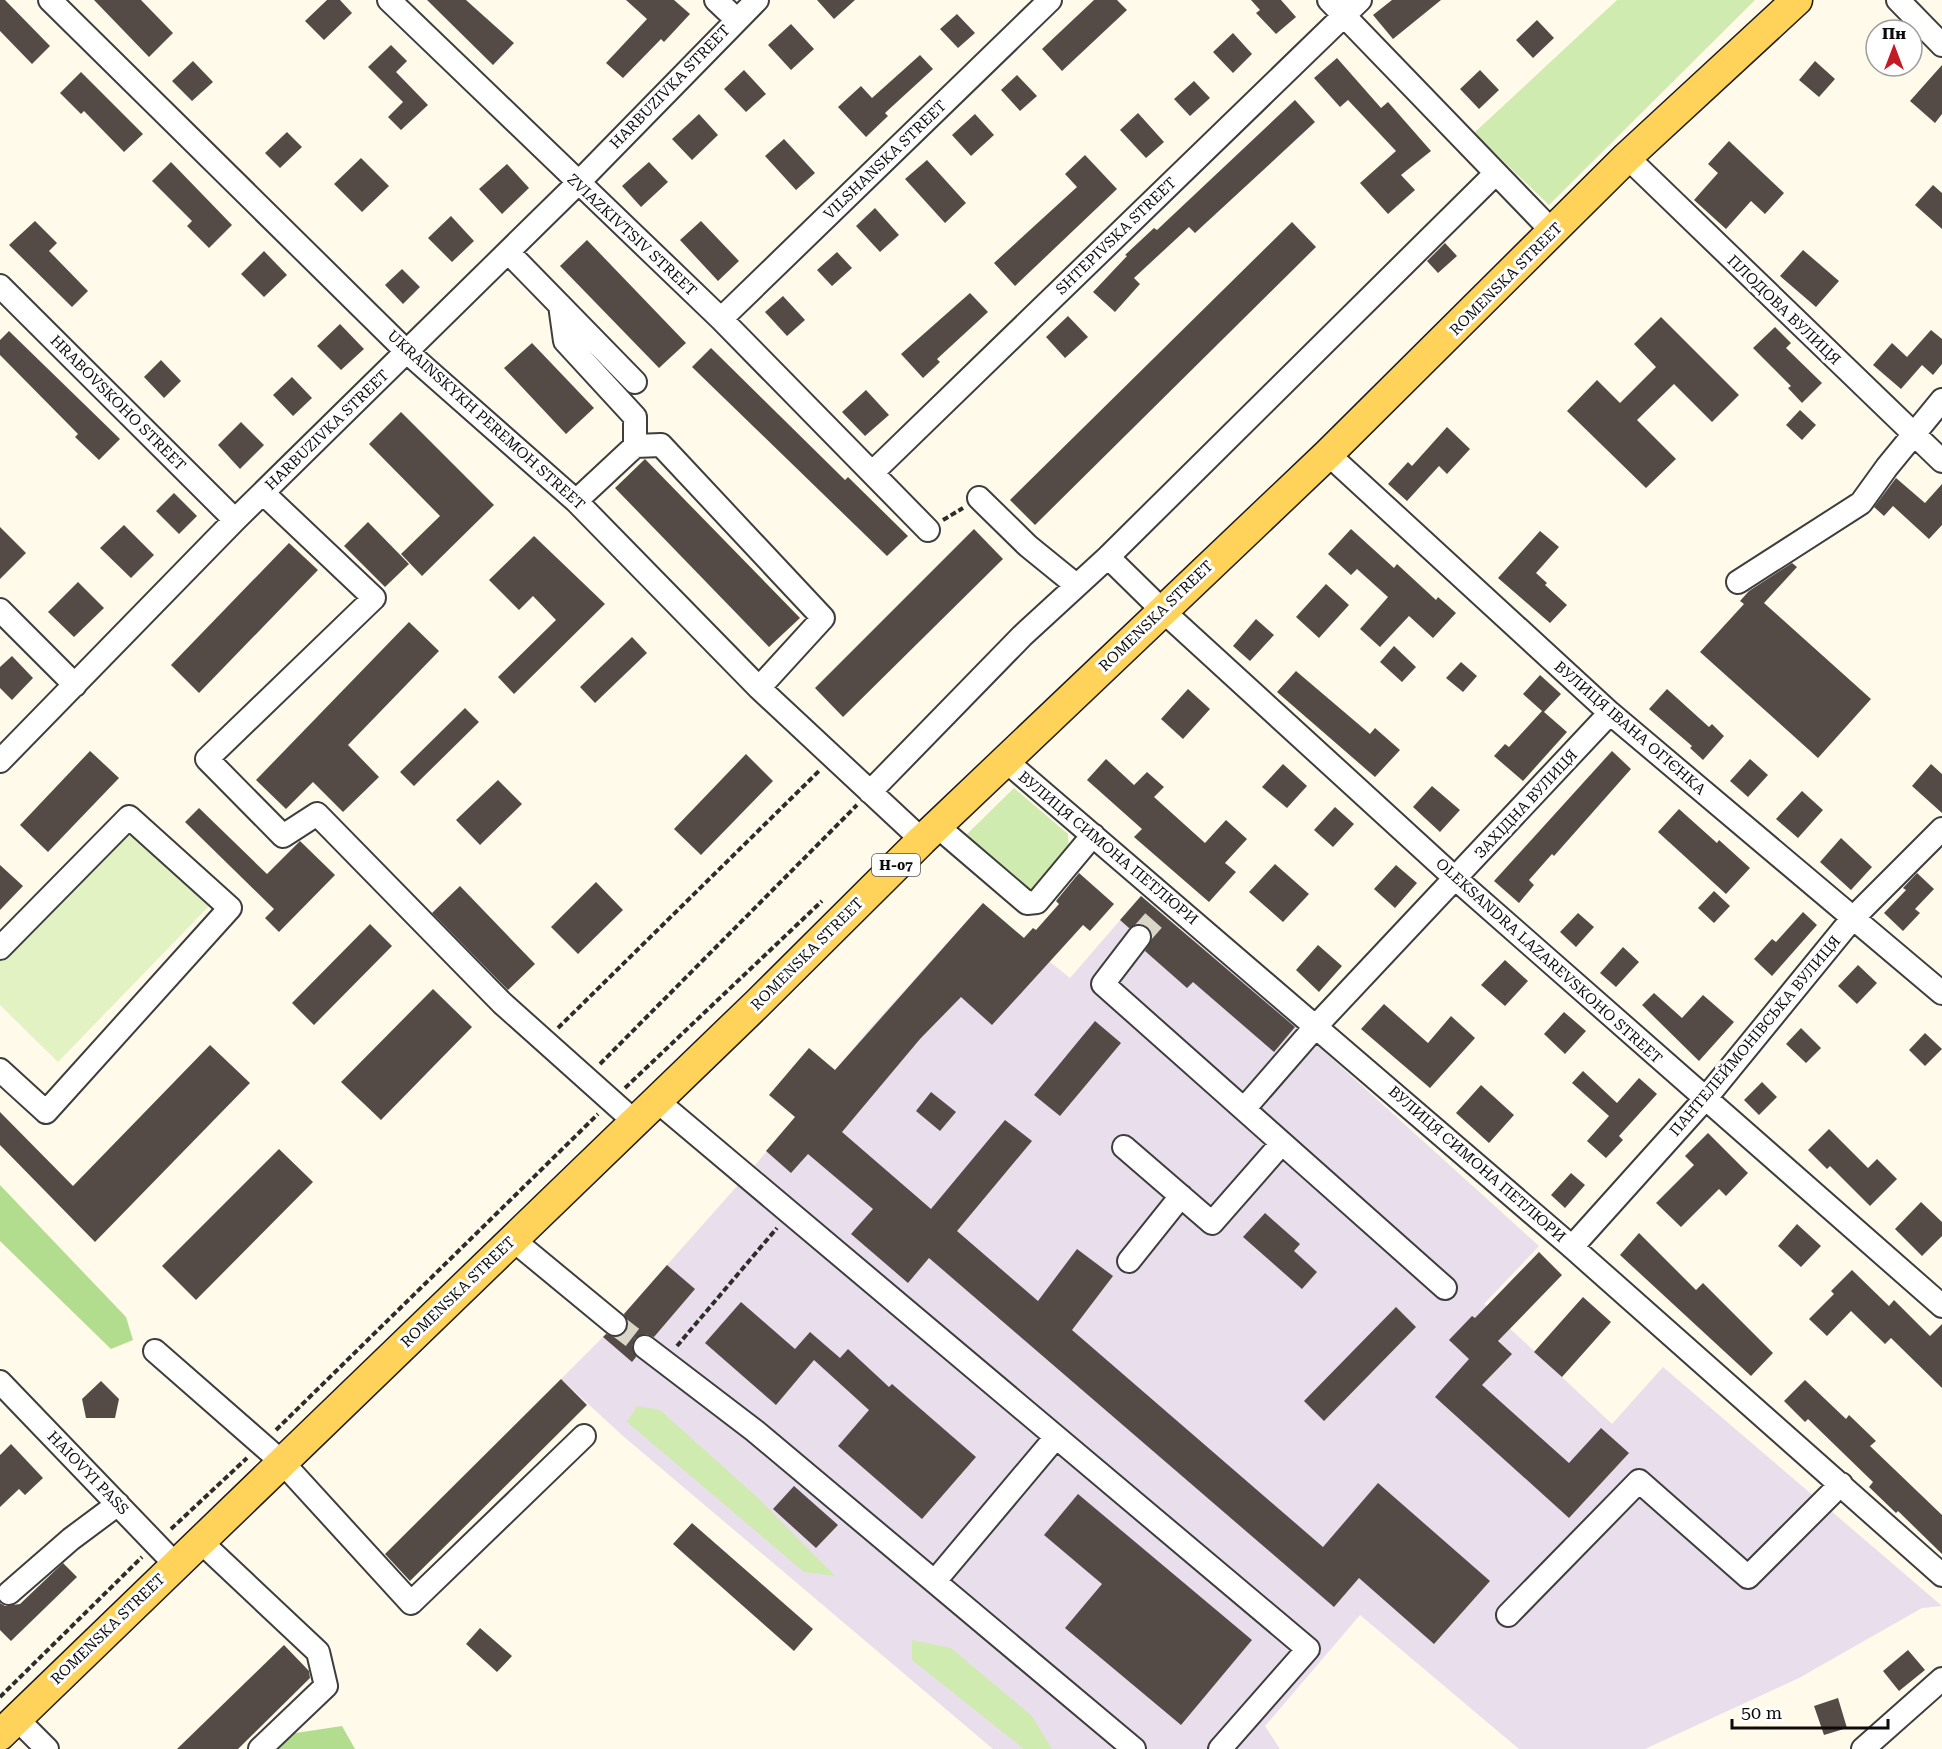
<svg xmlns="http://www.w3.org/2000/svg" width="1942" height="1749" viewBox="0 0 1942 1749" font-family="'Roboto Serif',serif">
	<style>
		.industrial { fill: #e9deeb }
		.green { fill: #d0ebb0 }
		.forest { fill: #b3dd8e }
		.pitch { fill: #e2f2c2 }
		.building { fill: #544b46 }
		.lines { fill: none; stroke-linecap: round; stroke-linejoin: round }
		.minor-tunnel { stroke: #dad6c8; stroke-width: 22; stroke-dasharray: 22 11; stroke-linecap: butt }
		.minor-casing { stroke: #3e3e3e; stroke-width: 26 }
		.major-casing { stroke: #1c1c1c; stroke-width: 33 }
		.path { stroke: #2d2d2d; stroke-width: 4; stroke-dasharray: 6 3; stroke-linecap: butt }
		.minor { stroke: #fff; stroke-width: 22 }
		.major { stroke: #ffd359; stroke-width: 30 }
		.labels { text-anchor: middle; stroke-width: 6; stroke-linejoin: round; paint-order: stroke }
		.shield { fill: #fff; stroke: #545454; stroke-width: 1.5 }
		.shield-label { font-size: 14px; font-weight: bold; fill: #0b0b0b }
		.street-label { font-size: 15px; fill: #0b0b0b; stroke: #fff }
	</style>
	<rect width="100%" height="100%" fill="#fffae9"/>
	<path class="industrial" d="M1141 896 1296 1026 1539 1246 1484 1304 1612 1424 1663 1367 1942 1606 1922 1608 1799 1678 1645 1749H1519L1360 1615 1265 1726 1280 1749H993L623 1436 561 1379 603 1337 746 1176 867 1032 983 903 1023 938 1033 928 1059 950 1049 961 1070 978Z"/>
	<path class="green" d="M1617 0H1755L1549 205 1474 133Z
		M1014 788 1068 834 1069 852 1031 892 964 837Z
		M637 1406 660 1410 758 1498 835 1576 804 1572 627 1422Z
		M912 1640 951 1648 1032 1716 1052 1749H1024L912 1660Z"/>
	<path class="forest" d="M0 1185 126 1317 133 1340 111 1349 0 1241Z
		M342 1726 355 1749H273L289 1734Z"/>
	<path class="pitch" d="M131 827 211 904 58 1062 0 1005V961Z"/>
	<path class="building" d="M0 0H5L50 46 32 64 0 31Z
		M94 0H141L173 33 149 57Z
		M327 0H340L352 13 324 40 305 21Z
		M427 0H466L514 43 493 65Z
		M626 0H674L690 14 664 42 661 39 623 78 606 63 647 19Z
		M817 0H855L834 19Z
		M1094 0H1117L1127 10 1062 71 1042 49Z
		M1251 0H1281L1296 17 1276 34 1256 13 1260 10Z
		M1392 0H1441L1393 39 1373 15Z
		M957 14 975 33 958 48 940 29Z
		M1537 20 1554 38 1533 58 1516 40Z
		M791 24 814 49 791 70 768 45Z
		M1233 33 1252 54 1233 73 1213 52Z
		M391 45 407 61 396 72 428 105 401 130 388 117 403 102 368 67Z
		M920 55 933 69 885 113 888 116 866 137 838 107 861 86 872 98Z
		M1337 58 1381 108 1388 102 1431 151 1401 175 1415 190 1388 214 1360 183 1396 151 1348 100 1340 107 1314 78Z
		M193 61 213 82 192 101 172 81Z
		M1815 61 1835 79 1819 97 1799 80Z
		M1942 65V114L1935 123 1910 101Z
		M744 70 766 94 746 112 724 89Z
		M1480 70 1499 90 1479 109 1460 89Z
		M81 72 143 134 124 152 84 111 81 114 60 93Z
		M1017 75 1037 96 1020 111 1001 90Z
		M1194 81 1210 98 1190 116 1174 99Z
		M1295 100 1315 122 1273 161 1195 233 1189 227 1134 278 1140 284 1115 312 1093 292 1127 256 1125 255 1154 228 1157 230Z
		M1138 113 1164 142 1146 158 1120 130Z
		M699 114 718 135 692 160 672 139Z
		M975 114 994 135 971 156 952 135Z
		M287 132 302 147 280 168 265 153Z
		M784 139 815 173 796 190 765 156Z
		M1729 141 1784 193 1765 214 1751 201 1726 229 1694 200 1718 173 1708 164Z
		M1085 155 1117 189 1015 286 994 263 1077 187 1065 174Z
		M361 158 389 186 362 212 334 184Z
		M927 160 966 203 945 223 905 179Z
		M171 162 232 225 209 248 187 226 192 221 152 181Z
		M649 162 668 182 641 207 622 186Z
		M507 164 529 188 502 214 479 189Z
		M1933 185 1942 193V229L1915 205Z
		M875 208 899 235 880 252 856 226Z
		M451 216 474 241 452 262 428 238Z
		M35 221 57 243 49 251 88 291 72 307 9 245Z
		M701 221 739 261 718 281 680 240Z
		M1292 222 1316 247 1035 525 1010 500Z
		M587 240 686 343 659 368 560 266Z
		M1445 243 1457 256 1438 273 1427 261Z
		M1803 250 1839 281 1816 307 1780 276Z
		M264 251 287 275 264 297 241 274Z
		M837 252 852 268 832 286 817 270Z
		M402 269 420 287 403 304 385 285Z
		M970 293 988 312 937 359 940 362 923 378 901 354Z
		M783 296 805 320 787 336 765 312Z
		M1068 316 1088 337 1065 358 1046 337Z
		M1661 317 1739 395 1712 422 1674 384 1637 420 1676 459 1646 488 1567 411 1597 380 1620 403 1656 367 1634 344Z
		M340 324 364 349 341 370 317 346Z
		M1775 327 1791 343 1786 348 1822 383 1802 403 1788 388 1791 386 1753 348Z
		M1931 330 1942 339V364L1933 375 1922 365 1901 389 1873 365 1892 343 1907 357Z
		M9 331 120 439 99 460 75 437 78 434 0 355V340Z
		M532 343 594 408 566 434 504 368Z
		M711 348 845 480 848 477 908 536 887 556 692 367Z
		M161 360 181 381 164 398 144 377Z
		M292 377 312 398 293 416 273 395Z
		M866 390 889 415 865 436 842 412Z
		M1800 410 1816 425 1802 440 1786 425Z
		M401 412 494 505 422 576 401 554 440 516 369 444Z
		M241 422 264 445 240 469 218 445Z
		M1447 427 1470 449 1447 474 1439 466 1407 501 1388 484 1408 462 1412 466Z
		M645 459 800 618 769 647 615 488Z
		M1896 478 1925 503 1942 484V525L1929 539 1893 506 1884 516 1874 507Z
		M174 493 197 516 179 534 156 511Z
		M368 522 409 564 385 587 344 546Z
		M124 525 154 555 131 578 100 548Z
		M0 527 26 553 0 579Z
		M974 529 1003 559 843 717 815 688Z
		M1351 529 1394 568 1397 564 1436 600 1438 597 1456 613 1433 638 1409 616 1380 647 1360 629 1388 597 1357 569 1351 575 1328 554Z
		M1540 531 1559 547 1536 573 1547 583 1545 585 1567 605 1550 623 1498 578Z
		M534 536 605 604 514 694 498 677 556 620 533 596 519 610 489 580Z
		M289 543 318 570 199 693 171 665Z
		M1792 563 1797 567 1764 603 1871 699 1818 758 1700 652 1744 604 1740 601 1749 591Z
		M78 582 104 608 74 637 48 612Z
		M1326 584 1349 605 1319 638 1296 617Z
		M1256 619 1274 635 1250 661 1233 646Z
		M409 622 439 651 348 745 379 777 343 812 313 782 286 809 256 780Z
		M632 637 647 653 595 703 580 687Z
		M1394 646 1416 667 1402 682 1380 662Z
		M12 656 33 678 12 700 0 688V667Z
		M1461 662 1477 676 1463 692 1446 678Z
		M1296 671 1370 734 1375 728 1400 750 1375 777 1277 692Z
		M1540 675 1561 694 1544 712 1567 732 1523 781 1494 756 1505 744 1509 747 1542 711 1523 694Z
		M1188 689 1210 709 1183 739 1161 719Z
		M1667 689 1709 727 1712 724 1724 736 1703 760 1690 748 1692 746 1649 709Z
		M465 708 479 722 414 786 400 772Z
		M90 751 119 778 48 852 20 825Z
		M1612 751 1631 769 1554 856 1552 854 1529 880 1534 885 1519 903 1494 881Z
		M746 754 773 781 701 855 674 829Z
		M1106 759 1134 785 1147 772 1164 787 1154 797 1205 843 1226 820 1247 839 1225 863 1236 872 1209 902 1134 837 1142 829 1087 780Z
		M1750 759 1768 775 1748 797 1730 781Z
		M1283 764 1307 786 1287 808 1262 787Z
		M1931 764 1942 774V813L1912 786Z
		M498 780 522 804 480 845 456 820Z
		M1432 786 1460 810 1440 832 1413 807Z
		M1802 791 1823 810 1798 838 1776 819Z
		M1335 807 1354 824 1333 847 1314 830Z
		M199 808 267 874 300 841 335 875 279 932 265 918 274 909 185 822Z
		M1679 809 1717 843 1719 840 1750 868 1726 894 1658 832Z
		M1841 838 1872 867 1851 890 1820 862Z
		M1275 864 1309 894 1283 922 1249 892Z
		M0 865 23 886 0 910Z
		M1396 865 1417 883 1395 908 1374 889Z
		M1079 873 1114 904 1090 931 1083 925 992 1025 961 997 920 1039 842 1132 931 1209 1005 1120 1032 1141 957 1231 1038 1301 1077 1249 1113 1276 1072 1330 1323 1547 1378 1483 1490 1581 1434 1644 1359 1578 1334 1607 929 1258 908 1283 851 1234 873 1209 808 1154 791 1173 766 1151 795 1117 769 1095 809 1048 835 1070 983 903 1024 938 1033 928 1036 930 1059 904 1056 901Z
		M1917 873 1934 889 1915 909 1920 913 1903 931 1884 913 1906 890 1903 888Z
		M596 882 623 910 578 954 551 927Z
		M460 886 535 964 508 990 432 913Z
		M1714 891 1730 906 1714 923 1698 908Z
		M1141 896 1295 1027 1274 1052 1193 982 1187 988 1145 951 1152 938 1148 927 1140 924 1129 928 1120 920Z
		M1803 912 1817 925 1772 976 1754 959 1772 939 1776 942Z
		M1578 913 1594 927 1576 947 1560 932Z
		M370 924 392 946 314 1025 292 1003Z
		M1318 945 1342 966 1319 992 1296 970Z
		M1623 947 1639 962 1616 987 1600 973Z
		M1505 960 1528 981 1505 1006 1481 985Z
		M1858 965 1877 983 1857 1004 1838 986Z
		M433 989 472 1027 381 1120 341 1082Z
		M1654 993 1682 1018 1703 995 1734 1022 1699 1061 1642 1005Z
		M1384 1004 1428 1043 1451 1016 1475 1038 1430 1088 1361 1029Z
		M1564 1012 1586 1031 1565 1054 1544 1034Z
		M1095 1021 1121 1043 1060 1116 1034 1095Z
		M1801 1028 1821 1048 1806 1063 1786 1044Z
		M1925 1033 1942 1049 1925 1066 1909 1050Z
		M210 1045 250 1083 95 1242 0 1145V1112L73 1186Z
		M1583 1071 1617 1103 1639 1078 1657 1094 1619 1136 1623 1140 1606 1158 1587 1141 1609 1116 1572 1083Z
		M1762 1082 1777 1097 1759 1115 1744 1100Z
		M1481 1085 1514 1115 1489 1143 1456 1113Z
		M931 1092 956 1112 940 1131 916 1111Z
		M1829 1129 1868 1168 1877 1159 1897 1179 1870 1206 1830 1166 1827 1169 1808 1150Z
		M1708 1133 1748 1173 1726 1196 1719 1189 1681 1227 1656 1203 1694 1165 1685 1156Z
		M279 1149 313 1182 196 1300 162 1266Z
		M1571 1173 1585 1185 1565 1208 1551 1195Z
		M1921 1202 1942 1222V1236L1922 1256 1895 1229Z
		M1265 1213 1300 1244 1294 1251 1317 1272 1302 1289 1243 1237Z
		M1797 1224 1821 1246 1801 1267 1778 1246Z
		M1639 1233 1696 1290 1703 1283 1773 1353 1751 1376 1620 1255Z
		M1539 1252 1562 1275 1498 1341 1512 1354 1482 1385 1569 1463 1601 1428 1629 1453 1569 1518 1435 1397 1469 1359 1449 1340 1472 1316 1475 1318Z
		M667 1265 695 1289 654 1337 646 1334 635 1338 632 1346 636 1357 632 1362 603 1337 606 1334 619 1337 625 1333 628 1326 624 1314Z
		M1852 1270 1889 1306 1894 1300 1930 1336 1942 1324V1388L1891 1338 1885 1344 1851 1311 1827 1336 1809 1319 1834 1294 1831 1291Z
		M1583 1297 1611 1322 1562 1377 1534 1352Z
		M741 1302 795 1349 810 1332 840 1358 848 1349 889 1387 892 1384 976 1457 922 1519 838 1446 869 1410 814 1360 776 1405 705 1343Z
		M1396 1307 1416 1327 1324 1421 1304 1401Z
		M561 1379 587 1405 410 1581 385 1554Z
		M1805 1380 1846 1419 1849 1415 1876 1441 1870 1446 1942 1515V1554L1898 1511 1896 1513 1869 1487 1873 1482 1808 1419 1805 1422 1784 1401Z
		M101 1381 119 1399 115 1418H86L82 1399Z
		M11 1444 43 1478 25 1495 19 1489 0 1507V1455Z
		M794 1486 838 1525 816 1548 773 1509Z
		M1078 1494 1252 1640 1181 1725 1065 1628 1102 1584 1044 1535Z
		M692 1523 813 1629 794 1651 673 1544Z
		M63 1563 77 1577 11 1641 0 1630V1603L5 1606 20 1604Z
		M480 1628 512 1656 497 1672 466 1644Z
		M284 1645 309 1671 310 1678 238 1749H177Z
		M1908 1650 1925 1670 1899 1691 1883 1671Z
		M1838 1698 1847 1728 1824 1735 1814 1706Z"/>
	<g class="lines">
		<path class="minor-tunnel" d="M1139 937 1161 912
			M615 1324 645 1347"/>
		<g class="minor-casing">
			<path id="minor" d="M50 0 407 352 576 501 759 688 922 840
				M389 0 721 319 928 530
				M716 0 736 19
				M1329 0 1553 232
				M1898 0 1942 45
				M1627 157 1942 461
				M508 252 635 382
				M0 286 235 520
				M560 305 565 341 635 417V446
				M721 319 1050 0
				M1328 454 1610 713 1942 993
				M873 472 1360 0
				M263 493 374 598 207 759 283 836 317 814 502 1003 634 1121
				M979 498 1028 546 1076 585
				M576 501 635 446 661 445 823 618 759 688
				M1108 557 1162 610 1456 879 1942 1306
				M1738 582 1861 503 1887 467 1942 400
				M0 610 75 685
				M0 761 235 520 577 184 757 0
				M1006 761 1572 1247 1942 1575
				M870 792 1022 636 1108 557 1495 174
				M937 826 1027 903 1037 902 1093 835
				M1139 937 1103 984 1445 1288
				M0 948 129 817 230 908 46 1112 0 1070
				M656 1100 1308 1649 1220 1749
				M1244 1109 1317 1025 1610 713
				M1124 1147 1212 1223 1282 1143
				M512 1239 615 1324
				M1572 1247 1705 1099 1852 919 1942 829
				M1129 1261 1181 1196
				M645 1347 755 1431 1134 1749
				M155 1351 283 1463 411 1603 584 1436
				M0 1382 175 1564
				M200 1541 318 1652 326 1686 260 1749
				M935 1581 1056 1437
				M9 1593 71 1539 118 1504
				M1508 1615 1639 1481 1748 1577 1841 1484
				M17 1719 47 1749
				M1863 1749 1942 1679"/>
		</g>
		<g class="major-casing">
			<path id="major" d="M0 1735 758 1003 922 840 1328 454 1627 157 1797 0"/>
		</g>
		<path class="path" d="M943 520 963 508
			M558 1028 820 770
			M600 1064 857 805
			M625 1088 822 901
			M677 1346 777 1228
			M276 1430 598 1114
			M171 1529 247 1458
			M0 1697 142 1557"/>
		<use href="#minor" class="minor"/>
		<use href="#major" class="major"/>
	</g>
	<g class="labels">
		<rect class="shield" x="872" y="854" width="48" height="22" rx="4.5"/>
		<g class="shield-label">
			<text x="896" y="870">Н-07</text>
		</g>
		<g class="street-label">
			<text transform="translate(670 87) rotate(-46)" y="5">HARBUZIVKA STREET</text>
			<text transform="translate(885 160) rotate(-44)" y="5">VILSHANSKA STREET</text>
			<text transform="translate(632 235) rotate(43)" y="5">ZVIAZKIVTSIV STREET</text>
			<text transform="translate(1116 236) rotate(-44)" y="5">SHTEPIVSKA STREET</text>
			<text transform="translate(1506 279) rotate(-45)" y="5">ROMENSKA STREET</text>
			<text transform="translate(1784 310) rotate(44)" y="5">ПЛОДОВА ВУЛИЦЯ</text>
			<text transform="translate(118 403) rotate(45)" y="5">HRABOVSKOHO STREET</text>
			<text transform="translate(486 420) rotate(42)" y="5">UKRAINSKYKH PEREMOH STREET</text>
			<text transform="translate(327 430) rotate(-44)" y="5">HARBUZIVKA STREET</text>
			<text transform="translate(1156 616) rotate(-44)" y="5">ROMENSKA STREET</text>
			<text transform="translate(1630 728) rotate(41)" y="5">ВУЛИЦЯ ІВАНА ОГІЄНКА</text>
			<text transform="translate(1526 804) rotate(-47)" y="5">ЗАХІДНА ВУЛИЦЯ</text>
			<text transform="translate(1108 848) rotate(40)" y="5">ВУЛИЦЯ СИМОНА ПЕТЛЮРИ</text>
			<text transform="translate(807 954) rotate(-45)" y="5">ROMENSKA STREET</text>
			<text transform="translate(1549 961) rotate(42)" y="5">OLEKSANDRA LAZAREVSKOHO STREET</text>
			<text transform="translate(1755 1036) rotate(-50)" y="5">ПАНТЕЛЕЙМОНІВСЬКА ВУЛИЦЯ</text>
			<text transform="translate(1477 1164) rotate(41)" y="5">ВУЛИЦЯ СИМОНА ПЕТЛЮРИ</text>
			<text transform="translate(458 1292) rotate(-44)" y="5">ROMENSKA STREET</text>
			<text transform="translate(88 1473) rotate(46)" y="5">HAIOVYI PASS</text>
			<text transform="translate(108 1629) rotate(-44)" y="5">ROMENSKA STREET</text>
		</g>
	</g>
	<g transform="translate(1894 48)"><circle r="28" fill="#ffffff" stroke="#9d9d9d" stroke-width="1.5"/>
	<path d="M0-4.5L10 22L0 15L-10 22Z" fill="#c31a25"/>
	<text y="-9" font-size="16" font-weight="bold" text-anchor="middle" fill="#0b0b0b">Пн</text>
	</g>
	<path d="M1732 1719v9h156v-9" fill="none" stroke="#0b0b0b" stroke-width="3"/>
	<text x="1741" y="1719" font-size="18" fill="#0b0b0b" stroke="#ffffff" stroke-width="4.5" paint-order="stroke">50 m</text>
</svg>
